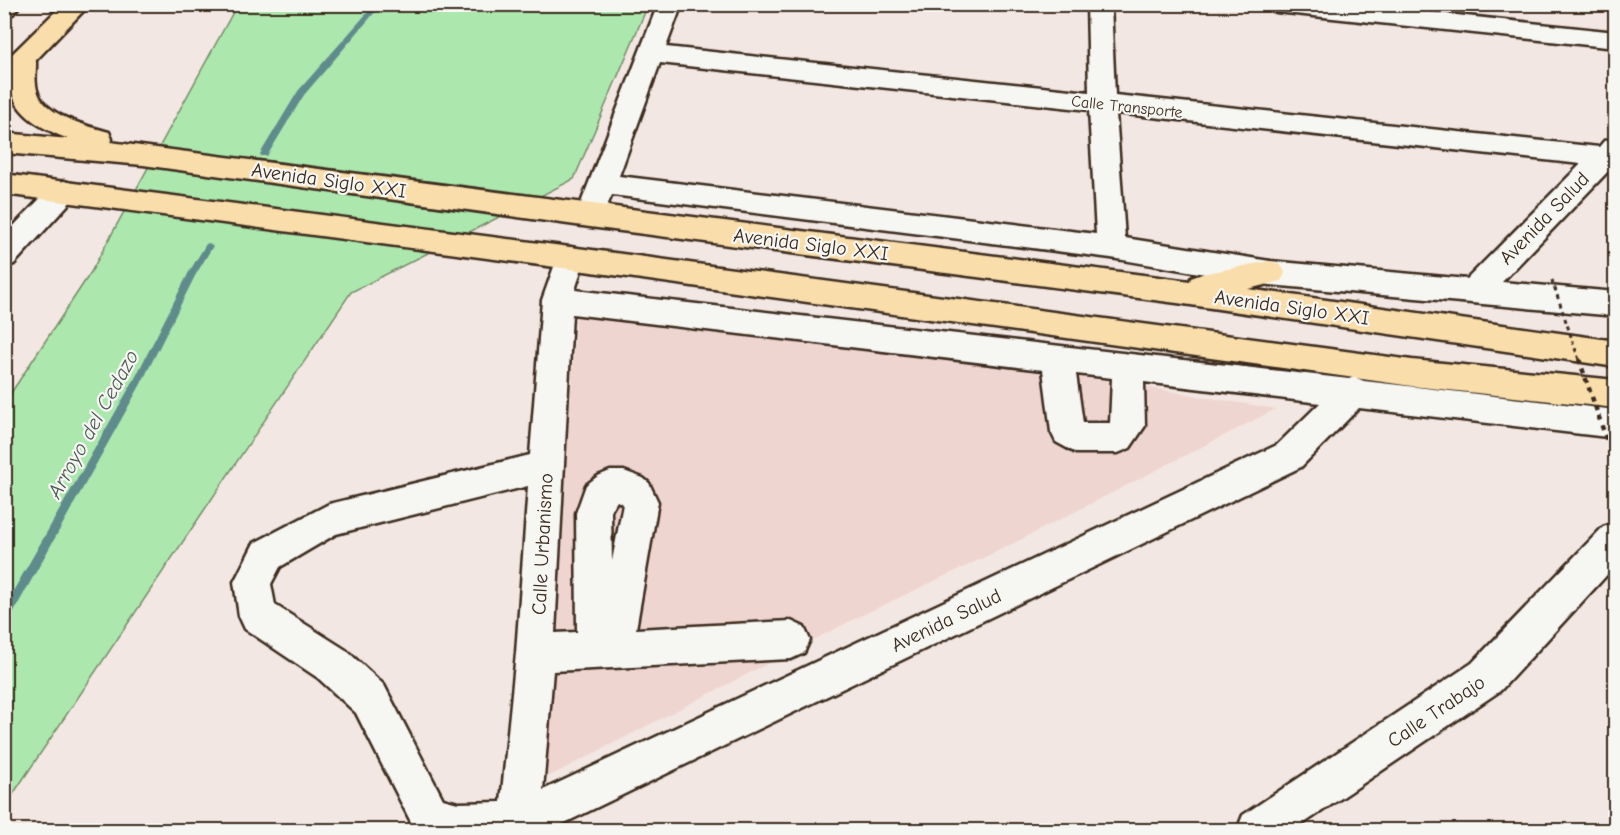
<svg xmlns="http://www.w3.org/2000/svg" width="1620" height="835" viewBox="0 0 1620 835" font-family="'Comic Neue',sans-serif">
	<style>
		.built { fill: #efd5d0 }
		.green { fill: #ace8ae; stroke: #748966; stroke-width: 1.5 }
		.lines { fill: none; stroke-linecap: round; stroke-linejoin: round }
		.stream { fill: #618b8c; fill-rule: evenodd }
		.minor-casing { stroke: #3b2a1e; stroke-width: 5 }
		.major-casing { stroke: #3b2a1e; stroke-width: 5 }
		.highway-casing { stroke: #3b2a1e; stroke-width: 5 }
		.minor { fill: #f6f6f2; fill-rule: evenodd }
		.major { fill: #f9deab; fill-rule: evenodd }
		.highway { fill: #f9deab; fill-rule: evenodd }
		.path-bridge-far1 { stroke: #3b2a1e; stroke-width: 3; stroke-dasharray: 4 4; stroke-linecap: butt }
		.path-bridge { stroke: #3b2a1e; stroke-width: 4.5; stroke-dasharray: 5 5; stroke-linecap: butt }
		.labels { text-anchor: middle; stroke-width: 4.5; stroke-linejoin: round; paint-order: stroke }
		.far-street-label { font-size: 16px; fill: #3b2a1e; stroke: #f6f6f2 }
		.street-label { font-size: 20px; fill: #3b2a1e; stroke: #f6f6f2 }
		.water-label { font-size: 21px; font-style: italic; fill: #4e5a55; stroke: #f6f6f2 }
	</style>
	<rect width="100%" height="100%" fill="#f3e7e3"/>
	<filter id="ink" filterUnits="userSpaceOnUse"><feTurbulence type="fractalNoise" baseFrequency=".0167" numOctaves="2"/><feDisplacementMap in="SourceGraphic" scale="12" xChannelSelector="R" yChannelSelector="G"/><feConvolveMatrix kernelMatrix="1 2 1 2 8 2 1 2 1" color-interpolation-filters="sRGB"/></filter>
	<g filter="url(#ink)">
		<path class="built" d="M576 316 868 346 995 362 1276 409 1002 549 856 618 546 778Z"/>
		<path class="green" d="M237 5H648L574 179 351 292 5 806V402L91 272Z"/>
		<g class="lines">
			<path class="stream" d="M375 4H382L304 95 267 156H261L260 154 298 91Z
				M209 243 213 246 195 276 141 384 8 622 4 623V607L135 378 189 272 206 244Z"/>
			<g class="minor-casing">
				<path id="minor" d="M658 4H682L666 47 1089 92 1087 4H1111L1115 95 1599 147 1604 141 1616 139V163L1502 282 1616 292V316L1270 285 1111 258 612 195 605 210 595 214 585 210 581 203ZM660 63 1089 110 1096 234 619 176ZM1116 113 1581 164 1467 279 1270 261 1125 238Z
					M1264 4H1354L1616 32V48L1276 12 1267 9Z
					M64 181 74 184 78 191 74 198 14 264 4 267V236L54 184Z
					M570 247 580 250 585 258 575 290 1349 379 1354 377 1364 381 1616 410V438L1359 408 1301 467 550 830H415L356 713 318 678 245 629 239 616 234 582 254 543 329 504 530 455 542 300 560 250ZM572 314 1043 370 1051 432 1056 442 1076 453H1118L1130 448 1145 426 1144 382 1320 403 1277 445 543 790 553 671 791 659 804 653 810 640 804 627 791 621 636 629 658 502 649 483 643 478 624 471H610L598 476 586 485 576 513 577 632 555 633ZM1076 374 1112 378 1110 423H1083ZM528 486 516 653 501 802 458 803 443 799 384 685 346 650 275 605 271 584 280 567 336 534ZM617 501 623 504 612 561 611 511Z
					M1616 523V565L1500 691 1294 830H1237L1243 815 1472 663 1603 527Z"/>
			</g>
			<g class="major-casing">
				<path id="major" d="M4 4H21L13 14 4 17Z
					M63 4H90L13 84 4 87V62Z"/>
			</g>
			<g class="highway-casing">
				<path id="highway" d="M24 50 33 52C39 62 34 73 36 85 39 115 85 125 109 132L112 139 110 142 1190 281 1191 278 1202 274 1270 261 1281 265 1285 273 1281 281 1248 289 1616 341V367L1177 303 590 227 143 165 4 153V133L69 139C39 128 8 111 10 75 11 66 11 59 15 52Z
					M4 174 570 247 1412 360 1616 380V408L1412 386 570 269 4 194Z"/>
			</g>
			<use href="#minor" class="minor"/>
			<use href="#major" class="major"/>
			<use href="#highway" class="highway"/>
			<path class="path-bridge-far1" d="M1552 280 1579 360"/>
			<path class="path-bridge" d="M1579 359 1607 441"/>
		</g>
	</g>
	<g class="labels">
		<g class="far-street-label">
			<text transform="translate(1127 106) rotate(6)" y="6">Calle Transporte</text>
		</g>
		<g class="street-label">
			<text transform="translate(329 180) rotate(8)" y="7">Avenida Siglo XXI</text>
			<text transform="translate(1544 218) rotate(-46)" y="7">Avenida Salud</text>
			<text transform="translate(811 244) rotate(7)" y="7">Avenida Siglo XXI</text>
			<text transform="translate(1292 307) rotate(8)" y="7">Avenida Siglo XXI</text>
			<text transform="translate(542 544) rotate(-87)" y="7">Calle Urbanismo</text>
			<text transform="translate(946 620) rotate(-26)" y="7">Avenida Salud</text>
			<text transform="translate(1436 711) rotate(-34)" y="7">Calle Trabajo</text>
		</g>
		<g class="water-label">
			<text transform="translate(93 424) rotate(-61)" y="7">Arroyo del Cedazo</text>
		</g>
	</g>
	<rect width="1620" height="835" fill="none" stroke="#f6f6f2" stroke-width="24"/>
	<rect x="12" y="12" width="1596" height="811" fill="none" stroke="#3b2a1e" stroke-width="2" filter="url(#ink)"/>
</svg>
